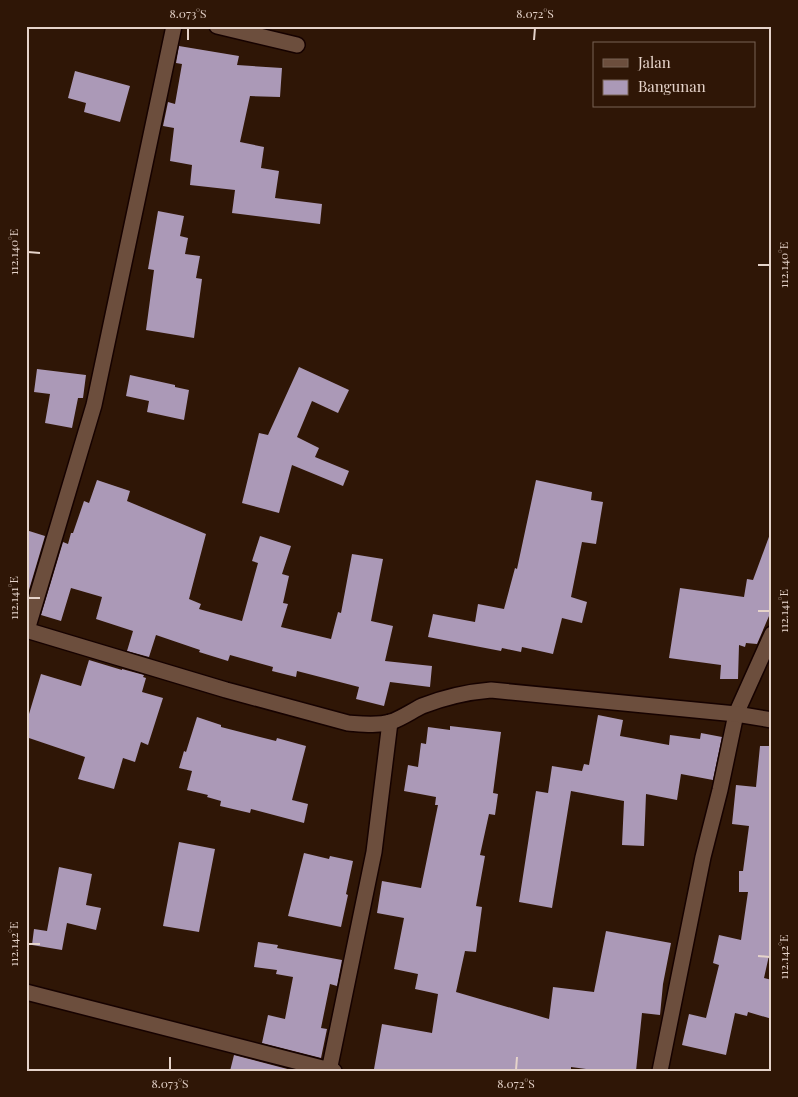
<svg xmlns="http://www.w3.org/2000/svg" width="798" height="1097" viewBox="0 0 798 1097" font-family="'Playfair Display',serif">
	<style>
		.building { fill: #ab99b7 }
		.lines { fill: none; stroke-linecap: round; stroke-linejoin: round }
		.street-casing { stroke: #160200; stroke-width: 18 }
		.secondary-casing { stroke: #160200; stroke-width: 18 }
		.street { stroke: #6c4e3d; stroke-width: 15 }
		.secondary { stroke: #6c4e3d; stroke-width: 15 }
		.ticks { fill: none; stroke: #e5d3ca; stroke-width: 2 }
		.neatline { fill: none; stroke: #e5d3ca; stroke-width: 2 }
		.ticks-label { font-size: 12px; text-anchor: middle; fill: #e5d3ca }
	</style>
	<rect width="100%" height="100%" fill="#2f1606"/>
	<path class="building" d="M179 46 239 56 237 65 282 68 280 97 250 96 240 142 264 147 261 168 279 171 275 198 322 204 320 224 232 213 235 190 190 185 192 165 170 161 174 128 163 126 168 102 175 104 182 64 176 63Z
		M75 71 130 86 120 122 84 112 86 103 68 98Z
		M158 211 184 216 180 236 188 238 185 254 200 256 196 278 202 279 194 338 146 330 154 270 148 269Z
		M299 367 349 390 338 413 312 401 297 437 319 448 315 457 349 471 343 486 292 465 279 513 242 503 259 433 268 435Z
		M37 369 86 375 83 398H78L72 428 45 423 50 394 34 392Z
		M130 375 175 385V387L189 390 184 420 147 412 149 401 126 396Z
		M97 480 130 491 127 501 206 534 189 599 201 604 199 609 242 621 258 563 252 561 260 536 291 546 282 574 289 576 283 603 288 604 281 627 331 639 338 612 341 613 352 554 383 559 371 621 393 626 385 661 432 666 430 687 390 682 384 706 356 699 359 687 297 671 296 677 272 671 273 667 230 655 228 661 199 652 200 650 156 635 149 657 127 651 133 631 96 619 102 597 71 588 61 621 41 615 63 542 68 544 71 533H73L84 501 89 503Z
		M536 480 592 492 591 500 603 502 596 544 582 542 571 597 587 602 582 623 562 618 553 654 522 647 521 652 502 648 501 651 428 637 433 614 475 622 478 604 504 609 515 568 517 569Z
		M26 530 45 536 26 600Z
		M770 534 772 535V616H769L757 644 746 643 745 647 739 645 738 679H720L721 665 669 658 680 588 744 597 747 579 753 580Z
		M89 660 122 670V669L144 675 143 677 146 678 142 692 163 698 148 745 141 742 135 762 123 758 114 789 78 779 85 757 26 737V724L41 674 81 686Z
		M598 715 623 720 620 736 669 745 670 735 700 739 701 733 722 737 713 780 681 774 677 800 646 794 644 846 622 845 624 801 571 791 552 908 519 902 536 791 548 793 552 766 582 771 584 764 589 765Z
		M197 717 221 725V727L276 741 277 738 306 746 292 800 308 804 304 823 251 809 250 813 220 806 221 801 207 797 208 795 187 790 192 771 179 768 184 751 186 752Z
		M450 726 501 732 493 793 498 794 495 815 489 814 480 855 485 856 476 906 482 907 476 952 465 951 456 992 549 1019 553 987 594 992 606 931 671 943 663 984 660 1015 642 1013 636 1071H601L571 1067V1071H383L374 1069 382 1024 432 1033 438 994 415 989 418 974 394 969 404 918 377 913 382 881 421 888 438 805H435L436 797 404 791 408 765 418 767 421 743 426 744 428 727 450 730Z
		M760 746H772V942L764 978 772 980V1019L748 1012 747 1016 735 1013 726 1055 682 1045 689 1014 706 1018 719 965 713 963 719 935 741 940 748 892H739V871H743L749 826 732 824 736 785 756 787Z
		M179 842 215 849 199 932 163 926Z
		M304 853 329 859 330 856 353 861 346 894 348 895 341 927 288 916Z
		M59 867 92 874 86 905 101 908 96 930 67 923 62 950 32 945 34 929 47 931Z
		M258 942 278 945 277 948 342 960 337 986 330 984 321 1028 327 1029 321 1058 262 1043 268 1015 285 1019 293 977 276 974 277 970 254 967Z
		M234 1055 295 1071H230Z"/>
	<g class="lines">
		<g class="street-casing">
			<path id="street" d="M217 26 297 45
				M27 630 94 405 174 26
				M26 992 334 1071
				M329 1071 374 852 390 722
				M660 1071 703 857 720 790 736 714 772 634"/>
		</g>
		<g class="secondary-casing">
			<path id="secondary" d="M26 630 226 690 348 723C362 724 377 726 391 722 402 718 412 711 422 706 445 697 467 692 491 690L736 714 772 720"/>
		</g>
		<use href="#street" class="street"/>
		<use href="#secondary" class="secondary"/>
	</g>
	<path class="ticks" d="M188 40V28M534 40 535 28M28 252 40 253M758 265H770M28 598H40M758 611H770M28 944H40M758 956 770 957M170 1070V1057M516 1070 517 1057"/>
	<rect width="798" height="1097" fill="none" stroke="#2f1606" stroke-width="55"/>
	<rect x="593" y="42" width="162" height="65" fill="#2f1606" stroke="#786254"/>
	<rect x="603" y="59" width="25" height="8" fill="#6c4e3d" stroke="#786254"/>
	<text x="638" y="68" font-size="15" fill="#e5d3ca">Jalan</text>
	<rect x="603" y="80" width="25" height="15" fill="#ab99b7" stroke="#786254"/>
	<text x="638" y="92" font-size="15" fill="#e5d3ca">Bangunan</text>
	<rect x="28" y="28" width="742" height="1042" class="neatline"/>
	<g class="ticks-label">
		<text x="188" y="18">8.073°S</text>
		<text x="535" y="18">8.072°S</text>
		<text transform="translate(14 252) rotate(-90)" y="4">112.140°E</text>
		<text transform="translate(784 265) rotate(-90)" y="4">112.140°E</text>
		<text transform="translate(14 598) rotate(-90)" y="4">112.141°E</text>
		<text transform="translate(784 611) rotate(-90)" y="4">112.141°E</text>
		<text transform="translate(14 944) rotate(-90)" y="4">112.142°E</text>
		<text transform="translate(784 957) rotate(-90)" y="4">112.142°E</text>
		<text x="170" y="1088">8.073°S</text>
		<text x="516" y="1088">8.072°S</text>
	</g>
</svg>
